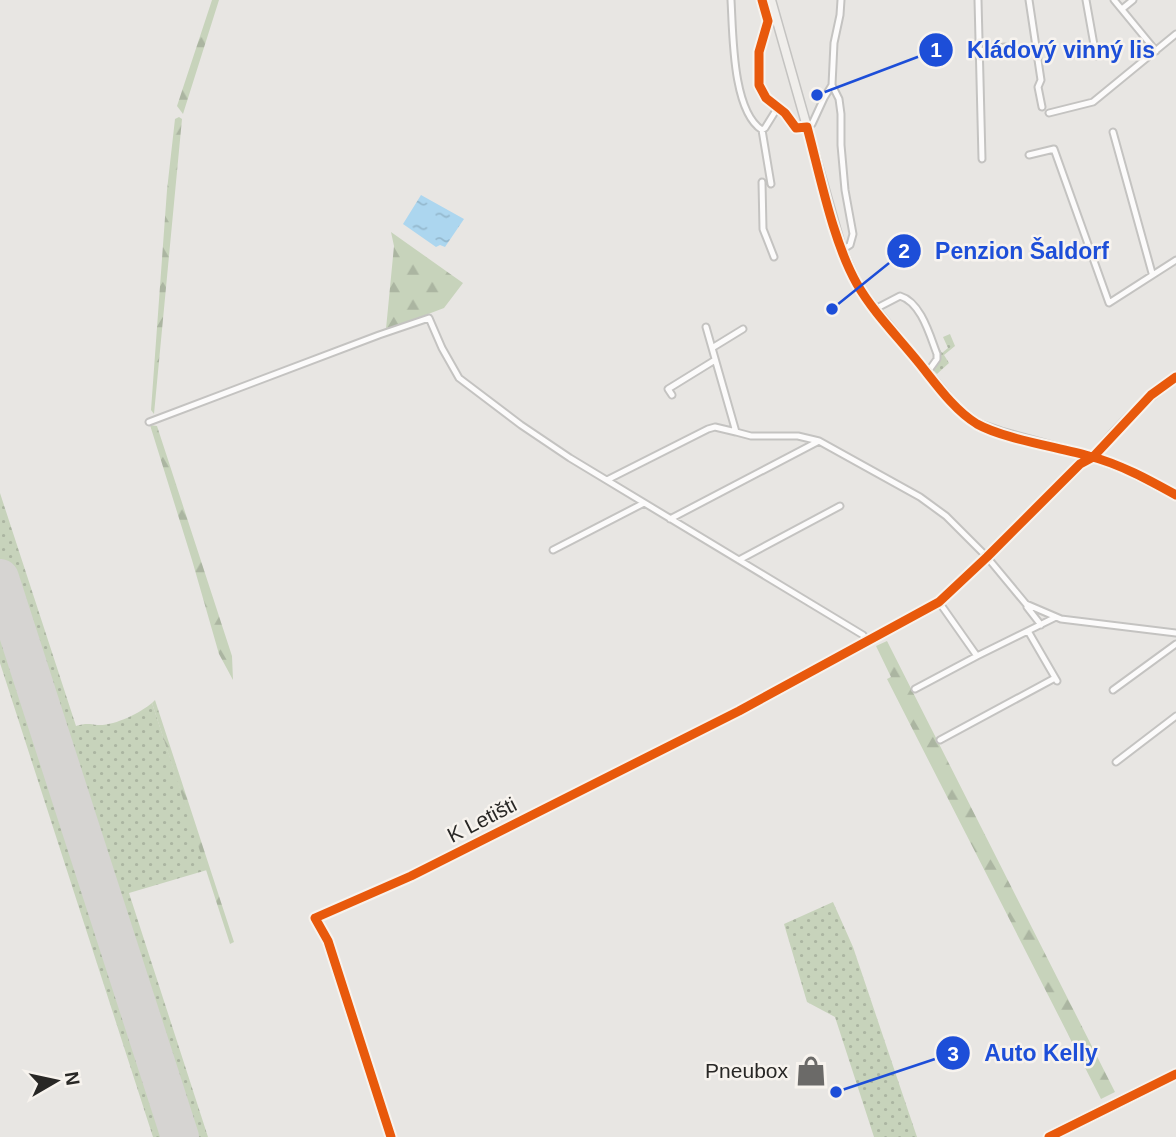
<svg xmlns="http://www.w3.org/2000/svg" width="1176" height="1137" viewBox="0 0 1176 1137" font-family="Helvetica,sans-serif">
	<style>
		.grass { fill: url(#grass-dots) }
		.forest { fill: url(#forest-firs) }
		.water { fill: url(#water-ripples) }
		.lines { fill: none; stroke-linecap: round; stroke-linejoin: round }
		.runway { stroke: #d6d4d2; stroke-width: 38 }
		.street-casing { stroke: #c4c3c1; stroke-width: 9 }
		.secondary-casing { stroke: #c4c3c1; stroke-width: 11 }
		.primary-casing { stroke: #a49d92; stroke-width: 12 }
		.street { stroke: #fcfbfb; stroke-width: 5 }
		.secondary { stroke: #f0eeeb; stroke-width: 8 }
		.primary { stroke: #e5e2db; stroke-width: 9 }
		.cycleway-casing { stroke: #f7f3ee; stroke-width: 13 }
		.cycleway { stroke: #e8590c; stroke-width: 9 }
		.labels { text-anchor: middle; stroke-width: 5; stroke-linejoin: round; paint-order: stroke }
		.street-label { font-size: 21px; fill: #282725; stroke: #f7f3ee }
		.poi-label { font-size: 21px; fill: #282725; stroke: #f7f3ee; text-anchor: end }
		.leader { fill: none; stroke: #1d4ed8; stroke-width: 2.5 }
		.callout-dot { fill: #1d4ed8; stroke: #f7f3ee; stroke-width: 2.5 }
		.mark-label { font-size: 21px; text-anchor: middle; font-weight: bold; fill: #fff }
		.callout-label { font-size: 23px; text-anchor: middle; font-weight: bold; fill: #1d4ed8; stroke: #f7f3ee; stroke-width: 5; stroke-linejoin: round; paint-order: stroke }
	</style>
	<defs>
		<pattern id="grass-dots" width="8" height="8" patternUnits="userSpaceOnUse" patternTransform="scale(1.75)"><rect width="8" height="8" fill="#c7d3bb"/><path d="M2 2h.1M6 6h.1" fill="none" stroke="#abb5a1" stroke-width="1.8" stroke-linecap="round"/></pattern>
		<pattern id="forest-firs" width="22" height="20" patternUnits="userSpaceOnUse" patternTransform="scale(1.75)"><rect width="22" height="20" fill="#c7d3bb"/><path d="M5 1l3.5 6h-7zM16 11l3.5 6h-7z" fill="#abb5a1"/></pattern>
		<pattern id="water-ripples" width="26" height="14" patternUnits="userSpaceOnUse" patternTransform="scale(1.75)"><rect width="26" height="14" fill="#acd6ef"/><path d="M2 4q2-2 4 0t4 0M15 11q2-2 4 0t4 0" fill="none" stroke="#94b8cd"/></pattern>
	</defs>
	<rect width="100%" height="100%" fill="#e8e6e3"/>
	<path class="grass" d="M950 334 955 346 944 355 949 363 937 374 931 368 939 358 931 335 942 353 948 348 943 337Z
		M0 493 76 726C86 723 89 724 98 725 114 726 140 713 152 703L207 870 129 893 208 1137H153L0 663Z
		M833 902 853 947 917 1137H874L835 1017 807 1002 784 924Z"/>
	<path class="forest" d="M212 0H219L183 114 177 106Z
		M179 117 182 119 154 414 151 410 167 190 175 119Z
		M391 232 463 283 444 308 365 338 386 329 394 246Z
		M150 425 157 426 232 656 233 680 219 654 192 560Z
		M887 641 1115 1092 1101 1099 887 679 891 677 876 646Z
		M155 700 234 942 230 944 152 703Z"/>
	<path class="water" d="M421 195 464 219 445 247 440 245 436 247 403 224Z"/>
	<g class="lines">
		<path class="runway" d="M0 578 180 1137"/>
		<g class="street-casing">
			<path id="street" d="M731 0C733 32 732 111 762 130L765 128 778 107
				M762 0 768 21 759 52V85L766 98 785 113 796 128 807 127 812 124 824 98 832 85 834 43 840 15 841 0
				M978 0 982 159
				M1029 0 1041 80 1038 87 1042 107
				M1086 0 1096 56
				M1114 0 1156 51
				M1122 9 1133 0
				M979 51 1005 47
				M832 85 839 99 841 114V145L845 190 853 234 850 245 842 250
				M1049 113 1093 102 1176 34
				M762 130 771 184
				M1113 132 1152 273
				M1029 155 1054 149 1109 303 1176 260
				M762 182 763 229 774 257
				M875 309 900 296C921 302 930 336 937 354V359L927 373
				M706 327 736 432 751 436H798L819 441 920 497 946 516 987 557 1026 604 1061 619 1176 633
				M712 348 743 329
				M672 395 668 389 715 360
				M149 422 379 335 429 318 442 348 459 378 521 425 570 458 863 635 868 642
				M607 480 708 429 715 427 736 432
				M670 519 819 441
				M553 550 644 503
				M739 560 840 506
				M939 602 977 656 1056 617
				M1027 607 1041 625
				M1028 631 1057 681
				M915 689 977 656
				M1113 690 1176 644
				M940 740 1055 678
				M1116 762 1176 716
				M391 1137 328 941 315 918 411 876 739 711 939 602 987 557 1080 464 1090 458"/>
		</g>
		<g class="secondary-casing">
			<path id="secondary" d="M771 0 842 250 858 286 875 309 956 407 978 424 1001 432 1093 457 1125 469 1176 495
				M1093 457C1118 426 1144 400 1176 377"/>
		</g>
		<g class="primary-casing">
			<path id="primary" d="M1049 1137 1176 1074"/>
		</g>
		<use href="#street" class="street"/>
		<use href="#secondary" class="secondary"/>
		<use href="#primary" class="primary"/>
		<g class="cycleway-casing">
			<path id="cycleway" d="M762 0 768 21 759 52V85L766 98 785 113 796 128 807 127C820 175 833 242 857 284 873 312 898 337 919 363 936 384 954 410 977 424 1004 439 1058 447 1089 456 1120 464 1149 480 1176 495
				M391 1137 328 941 315 918 411 876 739 711 939 602 987 557 1080 464 1093 457 1151 395 1176 377
				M1049 1137 1176 1074"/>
		</g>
		<use href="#cycleway" class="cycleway"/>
	</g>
	<defs>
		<g id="shop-bare" transform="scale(2.415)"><path d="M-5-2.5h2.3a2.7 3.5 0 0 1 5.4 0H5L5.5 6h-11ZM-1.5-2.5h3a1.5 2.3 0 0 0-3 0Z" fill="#6b6a68" stroke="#f7f3ee" stroke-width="2.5" paint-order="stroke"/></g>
	</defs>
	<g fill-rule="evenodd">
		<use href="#shop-bare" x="811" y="1071"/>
	</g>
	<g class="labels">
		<g class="street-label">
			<text transform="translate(482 820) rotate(-27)" y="7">K Letišti</text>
		</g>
		<g class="poi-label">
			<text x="788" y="1078">Pneubox</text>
		</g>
	</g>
	<path class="leader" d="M817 95L936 50M832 309L904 251M836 1092L953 1053"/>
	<g class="callout-dot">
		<circle cx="817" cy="95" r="7"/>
		<circle cx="832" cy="309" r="7"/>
		<circle cx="836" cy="1092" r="7"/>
		<circle cx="936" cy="50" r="18"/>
		<circle cx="904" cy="251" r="18"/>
		<circle cx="953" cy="1053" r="18"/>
	</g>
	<g class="mark-label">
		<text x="936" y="57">1</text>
		<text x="904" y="258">2</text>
		<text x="953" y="1061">3</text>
	</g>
	<g class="callout-label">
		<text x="1061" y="58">Kládový vinný lis</text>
		<text x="1022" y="259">Penzion Šaldorf</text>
		<text x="1041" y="1061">Auto Kelly</text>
	</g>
	<g transform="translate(56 1081) rotate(81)" stroke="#f7f3ee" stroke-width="5" paint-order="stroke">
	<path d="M0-5L12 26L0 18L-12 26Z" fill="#282725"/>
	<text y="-10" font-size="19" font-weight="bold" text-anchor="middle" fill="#282725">N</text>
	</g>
</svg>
